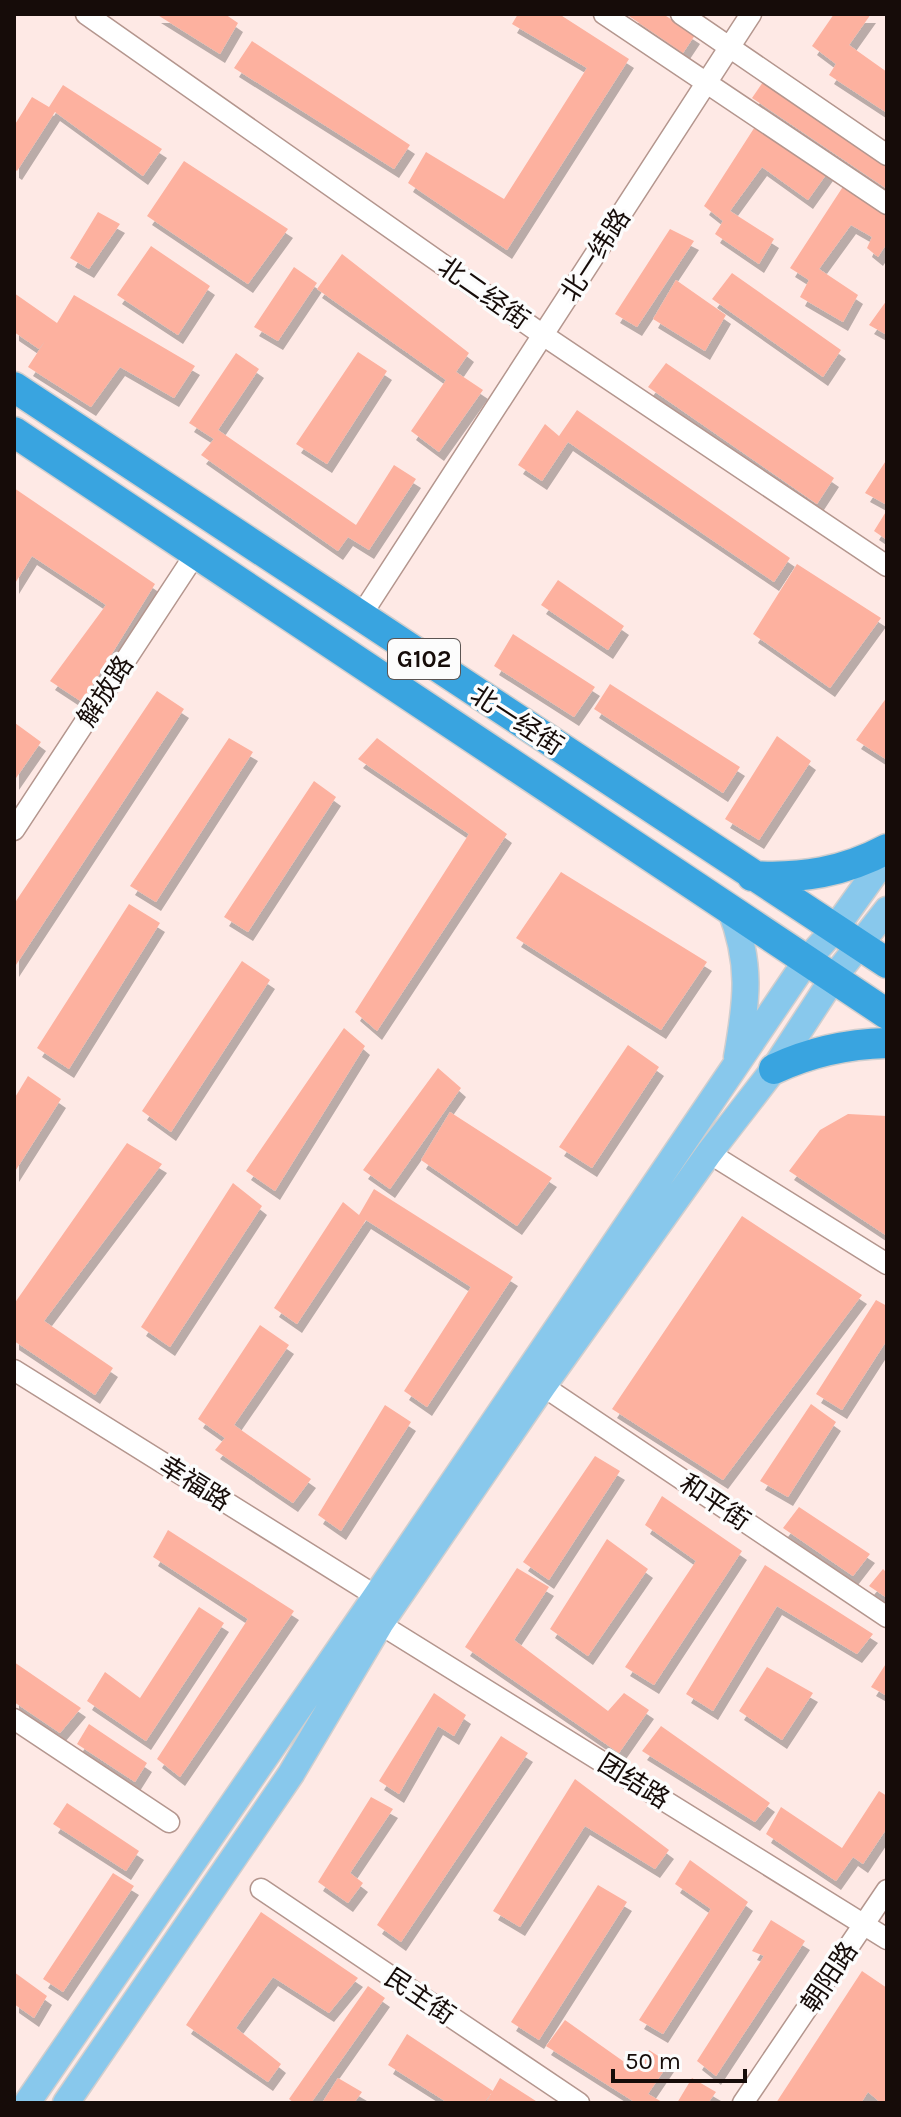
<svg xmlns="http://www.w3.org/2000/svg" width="901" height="2117" viewBox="0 0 901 2117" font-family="Karla,'Noto Sans SC',sans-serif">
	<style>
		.building { fill: #fdb19f; filter: url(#shadow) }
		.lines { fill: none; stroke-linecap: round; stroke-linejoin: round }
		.minor-casing { stroke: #b4968e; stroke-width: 23 }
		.major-casing { stroke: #d0cece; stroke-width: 29 }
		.highway-casing { stroke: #d0cece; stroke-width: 33 }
		.minor { stroke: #fff; stroke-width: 20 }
		.major { stroke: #88c8ec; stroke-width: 26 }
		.highway { stroke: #39a4e0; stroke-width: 30 }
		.labels { text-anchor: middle; stroke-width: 7; stroke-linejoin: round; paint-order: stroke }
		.shield { fill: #fcfcfc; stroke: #5b5452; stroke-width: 2 }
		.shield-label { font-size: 24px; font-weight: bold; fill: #160c09 }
		.street-label { font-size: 26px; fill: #160c09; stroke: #fcfcfc }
	</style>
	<defs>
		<filter id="shadow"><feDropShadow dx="5" dy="9" stdDeviation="0" flood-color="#0004"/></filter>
	</defs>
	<rect width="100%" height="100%" fill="#fee9e5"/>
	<path class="building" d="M156 14H225L238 23 220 54Z
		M518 14H559L629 59 507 250 408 183 426 152 504 199 587 68 512 24Z
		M626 14H663L695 35 683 53Z
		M834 14H871L849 45 887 72V113L829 75 836 64 812 46Z
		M252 41 410 145 394 169 234 68Z
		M763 82 887 166V189L752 98Z
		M63 85 162 149 143 176 55 112 17 171 14 169V126L32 97 49 107Z
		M758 122 828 172 808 200 762 167 730 211 774 239 759 264 715 234 723 221 704 206Z
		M184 161 288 229 248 284 147 216Z
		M846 182 887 212V243L878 257 867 248 872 237 851 225 819 269 858 295 843 322 800 297 809 280 790 268Z
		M98 212 120 224 89 269 70 258Z
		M670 229 694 241 637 327 615 314Z
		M151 246 210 286 178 335 117 295Z
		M342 254 469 353 456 372 483 390 439 452 411 431 446 380 317 289Z
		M294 267 317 283 278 341 254 327Z
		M732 273 841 350 823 377 712 299Z
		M676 280 726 315 705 351 653 319Z
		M14 293 57 323 74 295 195 366 174 398 120 367 91 407 28 367 45 341 39 349 14 332Z
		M887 300V335L869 325Z
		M358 352 387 371 327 464 296 444Z
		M236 353 259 369 218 430 356 525 394 465 416 479 369 550 348 537 338 551 201 455 214 439 189 423Z
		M666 363 834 478 817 504 648 387Z
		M577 410 790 558 774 582 568 442 542 481 518 465 545 424 559 436Z
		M887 459V505L865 493Z
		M14 488 155 584 82 702 50 681 106 605 32 556 14 585Z
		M887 510V540L874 531Z
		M797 564 881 618 830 688 753 634Z
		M558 580 624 626 608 650 541 605Z
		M513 634 595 687 574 717 494 666Z
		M610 684 740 767 723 793 594 709Z
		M157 691 184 709 14 968V904Z
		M887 697V760L856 740Z
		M15 723 41 742 14 781V724Z
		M777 736 811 761 759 840 725 819Z
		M229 738 253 752 156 902 130 886Z
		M377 738 507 834 377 1031 355 1012 469 834 358 759Z
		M314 781 336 797 248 932 224 917Z
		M561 872 707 962 661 1030 516 938Z
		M129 904 160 923 69 1069 37 1048Z
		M242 961 270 980 171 1132 142 1111Z
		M344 1028 365 1046 275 1191 246 1171Z
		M628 1045 659 1067 592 1168 559 1147Z
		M438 1068 461 1088 390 1189 363 1170Z
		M28 1076 61 1099 14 1173V1099Z
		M450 1112 552 1178 517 1226 421 1160Z
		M848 1114 887 1116V1236L789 1171 820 1130Z
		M127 1143 162 1164 44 1321 113 1368 95 1395 14 1341V1304Z
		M233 1183 262 1206 170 1347 141 1327Z
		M374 1189 513 1277 427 1407 404 1391 471 1287 366 1220 297 1324 274 1308 343 1202 359 1215Z
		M742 1216 862 1295 723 1480 612 1409Z
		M876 1300 887 1306V1340L842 1410 816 1394Z
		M260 1325 289 1345 234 1425 311 1479 293 1503 215 1450 225 1438 198 1419Z
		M811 1404 836 1422 788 1497 760 1481Z
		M385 1405 411 1422 341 1531 318 1515Z
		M595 1456 620 1471 549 1580 523 1562Z
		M662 1496 742 1551 654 1685 625 1667 696 1561 645 1525Z
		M799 1507 870 1554 853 1576 783 1528Z
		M168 1530 294 1611 180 1777 157 1759 248 1619 153 1557Z
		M607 1539 648 1569 588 1656 550 1629Z
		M765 1565 873 1634 857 1654 777 1606 713 1711 686 1694Z
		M517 1568 549 1587 514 1640 608 1711 624 1693 649 1710 619 1753 465 1647Z
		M883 1569 887 1573V1598L869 1586Z
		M199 1607 224 1623 146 1741 87 1701 105 1672 140 1698Z
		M14 1662 81 1708 60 1733 14 1702Z
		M887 1662V1696L871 1687Z
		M767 1667 813 1693 782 1740 739 1711Z
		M434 1693 466 1715 454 1736 438 1726 399 1794 379 1781Z
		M89 1724 147 1763 135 1782 77 1744Z
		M661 1726 770 1803 755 1822 642 1751Z
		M501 1736 528 1753 401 1942 377 1925Z
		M575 1779 669 1850 655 1869 585 1826 520 1927 493 1911Z
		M879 1791 887 1796V1828L863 1864 853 1857 836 1881 766 1834 781 1807 842 1848Z
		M371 1797 393 1809 350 1873 363 1883 348 1903 318 1882Z
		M67 1803 139 1851 126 1871 53 1824Z
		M690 1860 748 1902 663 2034 639 2020 711 1909 675 1884Z
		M113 1873 134 1886 63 1992 43 1979Z
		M598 1885 627 1902 539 2040 511 2022Z
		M261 1912 358 1978 329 2013 273 1977 236 2028 281 2064 268 2082 186 2025Z
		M771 1920 805 1941 716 2076 697 2061 764 1956 752 1951Z
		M862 1971 887 1988V2103H881L868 2092 861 2103H776Z
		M14 1972 47 1996 34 2018 14 2004Z
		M368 1986 385 1998 311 2103H294L289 2099Z
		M565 2020 637 2071 649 2050 669 2063 648 2094 664 2103H636L546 2046Z
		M407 2034 493 2091 484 2103H448L388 2065Z
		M338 2078 362 2092 354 2103H322Z
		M500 2078 539 2103H491L487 2101Z
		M692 2078 716 2092 708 2103H677Z"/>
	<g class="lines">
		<g class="minor-casing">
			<path id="minor" d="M86 14 543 335 887 566
				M604 14 887 204
				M681 14 887 155
				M360 617 751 14
				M14 830 196 553
				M709 1153 887 1264
				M14 1370 376 1596
				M543 1386 887 1617
				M380 1624 887 1939
				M14 1719 169 1822
				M261 1889 579 2103
				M743 2103 887 1890"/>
		</g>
		<g class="major-casing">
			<path id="major" d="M730 908C752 964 747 1000 737 1057
				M27 2103 376 1596 807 960 834 930 887 856
				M66 2103 291 1774 380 1624 543 1386 709 1153 774 1069 834 977 887 910"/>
		</g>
		<g class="highway-casing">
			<path id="highway" d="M14 387 887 963
				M14 432 887 1014
				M752 876C801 879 844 872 887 849
				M774 1069C810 1052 847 1044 887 1043"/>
		</g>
		<use href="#minor" class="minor"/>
		<use href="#major" class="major"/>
		<use href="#highway" class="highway"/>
	</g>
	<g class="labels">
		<rect class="shield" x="388" y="639" width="72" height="40" rx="6"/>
		<g class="shield-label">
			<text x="424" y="667">G102</text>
		</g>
		<g class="street-label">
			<text transform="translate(595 255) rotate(-57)" y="9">北一纬路</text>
			<text transform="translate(484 293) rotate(35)" y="9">北二经街</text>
			<text transform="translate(105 691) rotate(-57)" y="9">解放路</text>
			<text transform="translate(517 720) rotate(33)" y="9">北一经街</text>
			<text transform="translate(195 1483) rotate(32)" y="9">幸福路</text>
			<text transform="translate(715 1502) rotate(34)" y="9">和平街</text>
			<text transform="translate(634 1781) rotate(32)" y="9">团结路</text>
			<text transform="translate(829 1977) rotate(-56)" y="9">朝阳路</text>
			<text transform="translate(420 1996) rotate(34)" y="9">民主街</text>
		</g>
	</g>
	<rect width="901" height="2117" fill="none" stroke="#160c09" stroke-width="32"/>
	<path d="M613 2069v12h132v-12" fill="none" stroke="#160c09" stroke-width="4"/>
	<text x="625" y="2069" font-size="24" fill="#160c09" stroke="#fcfcfc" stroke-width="6" paint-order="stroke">50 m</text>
</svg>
